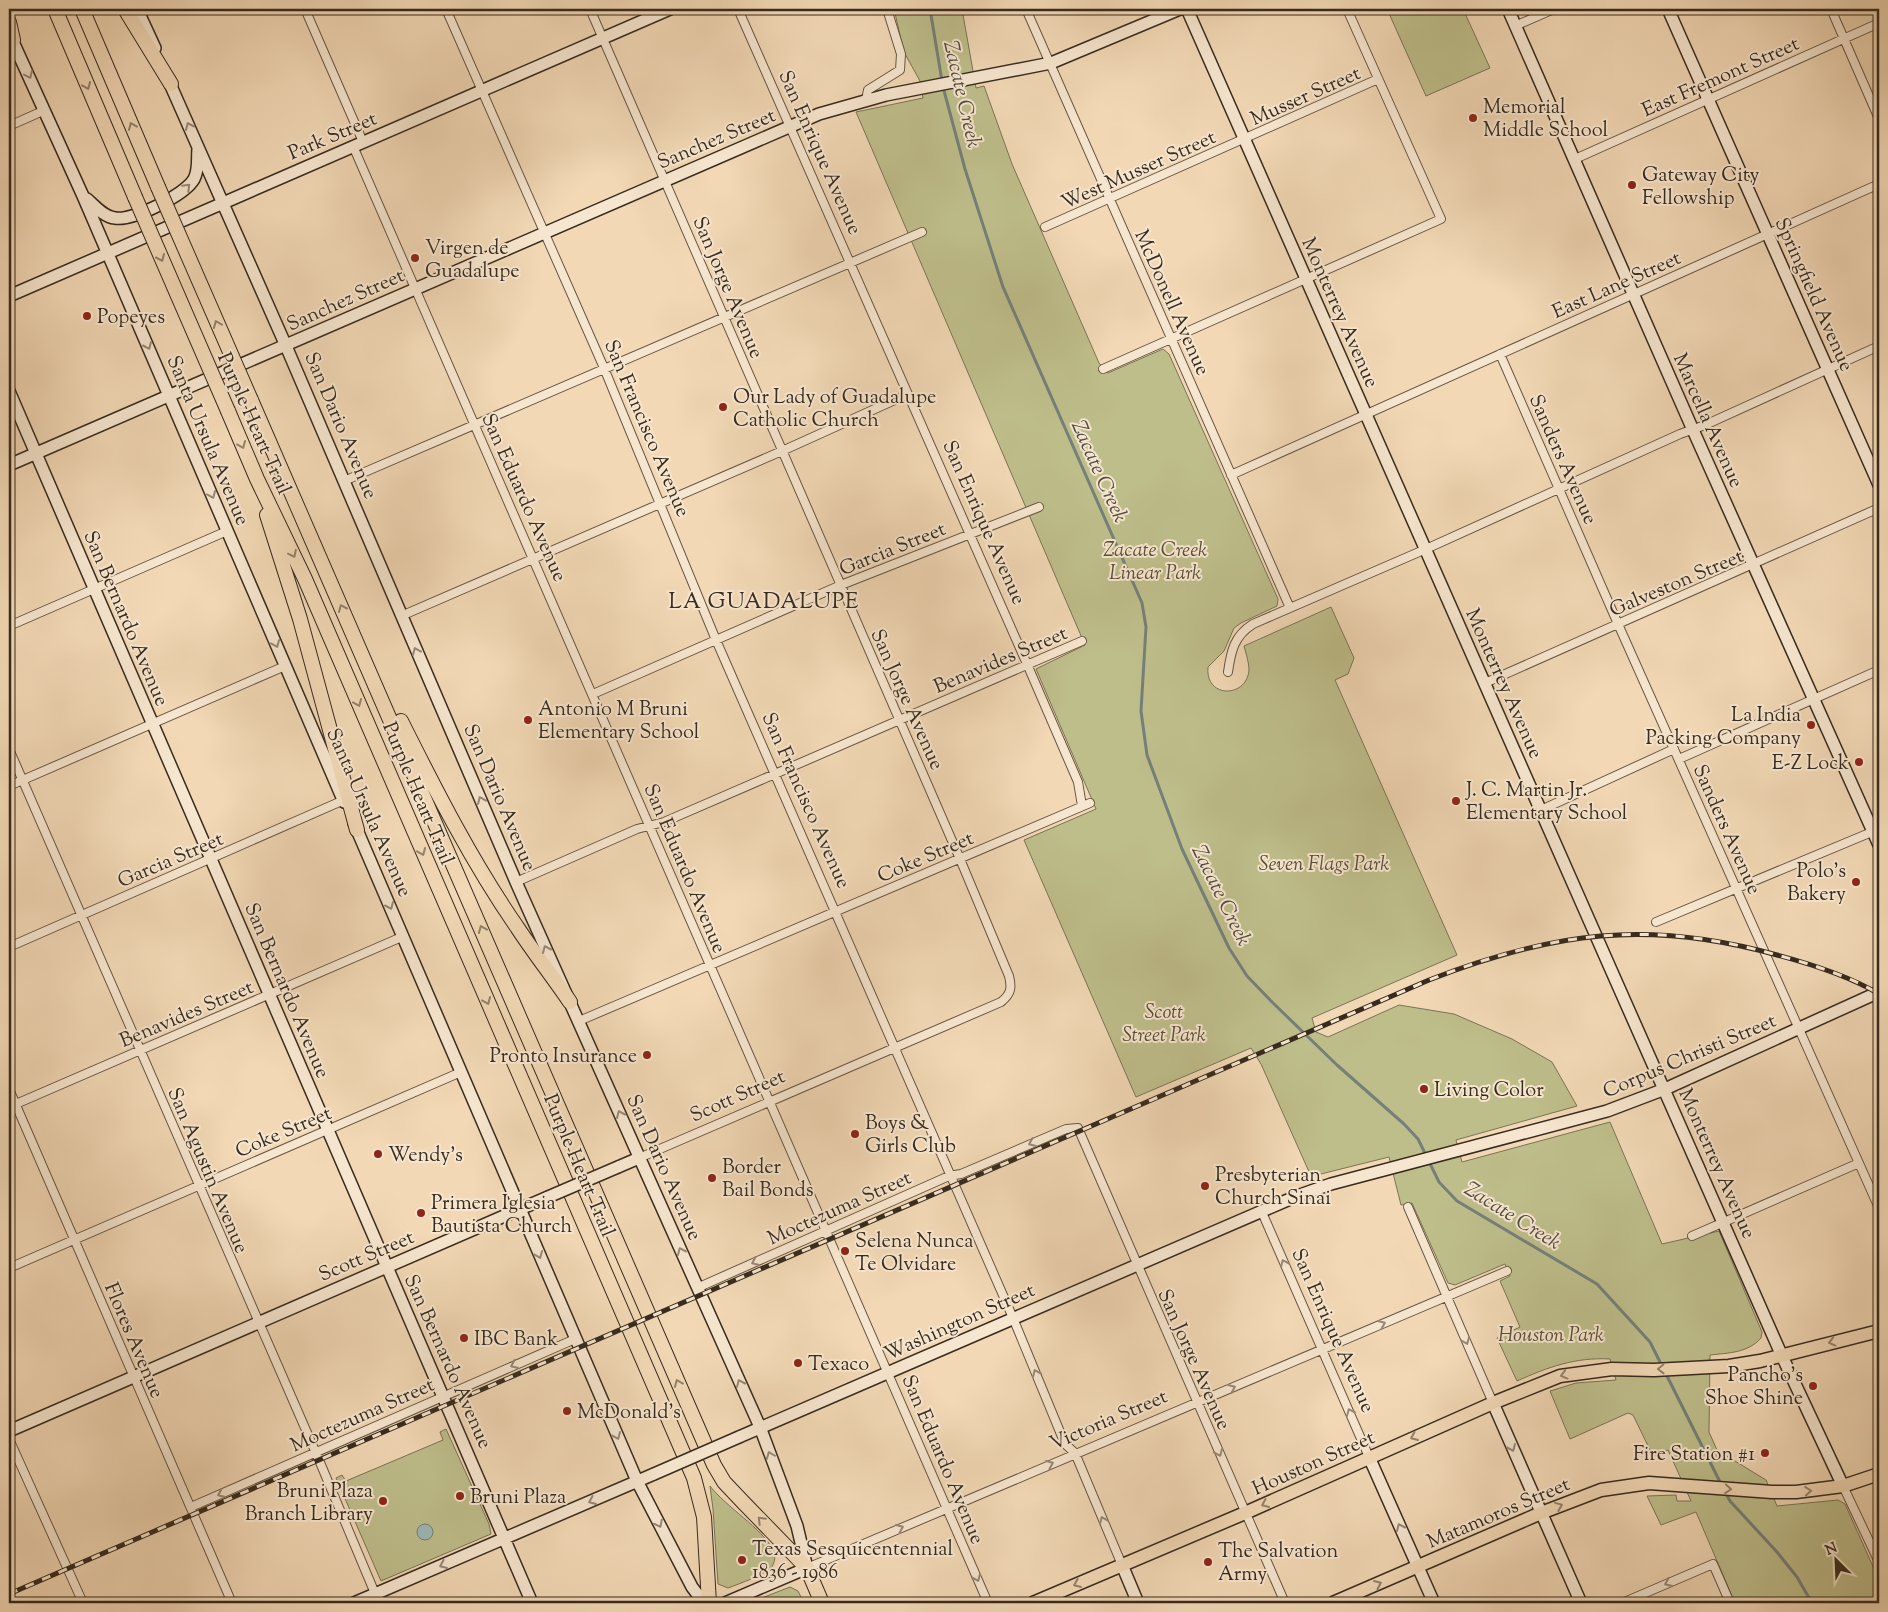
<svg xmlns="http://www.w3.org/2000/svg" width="1888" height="1612" viewBox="0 0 1888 1612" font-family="'Sorts Mill Goudy',serif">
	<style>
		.green { fill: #bebe8b; stroke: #7a7455 }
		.water { fill: #9eb8b7; stroke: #75807a }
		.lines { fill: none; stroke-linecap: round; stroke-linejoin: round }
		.stream { stroke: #75807a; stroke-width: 3 }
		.street-casing { stroke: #665644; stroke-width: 10 }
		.secondary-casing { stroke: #372b1f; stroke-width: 14 }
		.primary-casing { stroke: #372b1f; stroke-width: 15 }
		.highway-casing { stroke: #372b1f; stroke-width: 16 }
		.street { stroke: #f7e6cf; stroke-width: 8 }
		.secondary { stroke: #f7e6cf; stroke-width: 11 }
		.primary { stroke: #f2d8b5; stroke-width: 12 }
		.highway { stroke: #f2d8b5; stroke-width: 14 }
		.rail-casing { stroke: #372b1f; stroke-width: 5 }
		.rail { stroke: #f7e6cf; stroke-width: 3; stroke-dasharray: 9; stroke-linecap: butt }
		.secondary-bridge-casing { stroke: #372b1f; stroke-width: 14; stroke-linecap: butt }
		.highway-bridge-casing { stroke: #372b1f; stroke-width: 16; stroke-linecap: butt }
		.secondary-bridge { stroke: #f7e6cf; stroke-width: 11 }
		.highway-bridge { stroke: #f2d8b5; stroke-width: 14 }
		.oneway { stroke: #978877 }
		.oneway2 { stroke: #94826a }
		.poi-dot { fill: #8f2418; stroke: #f7e6cf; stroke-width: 2 }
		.labels { text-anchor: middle; stroke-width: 4; stroke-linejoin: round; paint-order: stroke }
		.street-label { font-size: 20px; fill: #372b1f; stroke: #f7e6cf }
		.poi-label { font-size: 20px; fill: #372b1f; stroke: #f7e6cf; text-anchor: start }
		.park-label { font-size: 20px; font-style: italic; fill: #59503a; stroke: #f7e6cf }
		.water-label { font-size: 21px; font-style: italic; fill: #514e45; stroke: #f7e6cf }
		.quarter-label { font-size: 22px; letter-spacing: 1px; fill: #372b1f; stroke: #f7e6cf }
	</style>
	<rect width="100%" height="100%" fill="#f2d8b5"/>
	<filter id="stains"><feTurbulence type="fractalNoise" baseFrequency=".004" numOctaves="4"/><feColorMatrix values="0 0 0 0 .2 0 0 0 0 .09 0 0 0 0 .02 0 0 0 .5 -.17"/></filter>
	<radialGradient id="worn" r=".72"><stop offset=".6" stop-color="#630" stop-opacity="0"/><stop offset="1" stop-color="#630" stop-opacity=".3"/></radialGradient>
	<path class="green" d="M894 9H962L976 88 984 86 1012 164 1099 363 1108 373 1163 349 1169 354 1278 599 1277 606 1241 623 1234 628 1224 651 1208 667C1205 699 1247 698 1249 670 1249 662 1246 654 1244 646L1331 607 1354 658 1348 674 1335 680 1457 955 1312 1018 1316 1032 1328 1037 1399 1005 1454 1014 1512 1039 1552 1062 1577 1106 1456 1140 1462 1162 1610 1122 1662 1244 1719 1231 1762 1332 1761 1338C1748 1353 1728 1353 1710 1355L1709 1432 1717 1450 1766 1480 1777 1506 1838 1500 1845 1504 1879 1580V1603H1735L1696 1512 1661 1525 1647 1496 1676 1495 1677 1501H1691L1668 1450 1653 1456 1633 1415 1628 1413 1570 1439 1550 1391 1576 1383 1616 1380 1610 1359C1576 1357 1548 1367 1517 1381L1497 1338 1520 1327 1500 1281 1510 1276 1505 1264 1455 1285 1448 1283 1412 1203 1401 1205 1389 1157 1317 1175 1310 1174 1261 1064 1251 1048 1136 1097 1024 840 1096 809 1036 669 1085 645 856 112 923 98 920 81 904 52Z
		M1387 9H1463L1490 68 1426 96Z
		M446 1429 489 1524 491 1534 381 1581 336 1478 342 1475 346 1481 443 1440 440 1432Z
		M710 1486C726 1507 762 1528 773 1550 776 1555 775 1563 771 1568 763 1575 739 1584 728 1588L718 1584 713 1509Z
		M790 1587 798 1591 804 1603H749Z"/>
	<path class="water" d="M417 1532a8 8 0 1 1 16 0a8 8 0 1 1-16 0Z"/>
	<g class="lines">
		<path class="stream" d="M930 9 942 81
			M943 87 965 169 1003 287 1142 603 1146 627 1141 711 1147 755 1182 849 1229 948 1247 976 1272 1002 1337 1065 1404 1124 1418 1139 1439 1182 1457 1201 1597 1284 1650 1342 1662 1366
			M1666 1374 1721 1484
			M1725 1492 1730 1501 1777 1552 1797 1577 1812 1603"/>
		<g class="street-casing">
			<path id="street" d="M305 9 363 142
				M446 9 604 368 716 640 1013 1318 1065 1444 1075 1453 1122 1565
				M590 9 960 859 1009 976C1012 988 1011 994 1001 1002L639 1158
				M738 9 1027 664 1078 782 1082 806
				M1026 9 1290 608
				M1831 9 1879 119
				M1515 26 1554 9
				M866 100 868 90 900 70 901 54 887 9
				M9 126 45 110
				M353 146 988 1603
				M1575 159 1879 23
				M1045 227 1378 79
				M1500 354 1618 624 1879 1208
				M1103 369 1441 219 1347 9
				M1231 475 1879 184
				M344 481 922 232
				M401 616 782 451 908 394
				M9 626 227 531
				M1228 672C1231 651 1234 636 1253 624L1426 549 1680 434 1705 425 1879 346
				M1485 683 1879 508
				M593 694 841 585 1039 507
				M9 749 319 1460 379 1603
				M1679 759 1879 670
				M9 786 285 666
				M1541 810 1674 749
				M516 882 637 829 664 822 1082 641
				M1656 922 1879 829
				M9 947 344 800
				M579 1021 1090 803
				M9 1089 232 1603
				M9 1107 404 936
				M1408 1207 1493 1403
				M1261 1210 1369 1457
				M1692 1236 1859 1163
				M9 1268 461 1072
				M697 1288 949 1176 961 1174 1066 1129 1078 1128 1285 1603
				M9 1439 83 1603
				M1843 1486 1879 1562
				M191 1507 575 1339
				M807 1568 1507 1271
				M1622 1603 1713 1564 1730 1603"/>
		</g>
		<g class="secondary-casing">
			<path id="secondary" d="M137 9 155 48
				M1187 9 1612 972 1782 1356 1843 1486
				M1508 9 1693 430 1879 845
				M1668 9 1879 485
				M9 33 83 196 344 802
				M167 77 286 346 516 882 760 1427 797 1526 807 1568 725 1603
				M87 199C95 206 104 217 115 218 133 221 185 195 194 179 199 170 197 159 198 149
				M9 296 670 9
				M9 391 532 1603
				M9 465 819 114 886 95 1051 63 1180 9
				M354 823 637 1481 692 1587 704 1603
				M618 1167 639 1158
				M1493 1403 1581 1603
				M9 1431 548 1197
				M739 1437 1297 1196 1331 1184 1607 1111 1665 1089 1879 992
				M1369 1457 1434 1603
				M1122 1565 1138 1603
				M354 1603 654 1474"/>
		</g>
		<g class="primary-casing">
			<path id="primary" d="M1033 1603 1245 1513 1493 1403 1560 1376 1612 1369 1654 1370 1729 1366 1760 1361 1879 1331
				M1333 1603 1541 1513 1601 1490 1649 1483 1772 1492H1796L1843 1486 1879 1474"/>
		</g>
		<g class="highway-casing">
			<path id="highway" d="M55 9 135 197
				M82 9 158 187
				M125 9 171 84
				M9 22 13 40
				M251 400 714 1465 724 1482 741 1500 807 1568 822 1603
				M228 411 257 479 305 579 694 1478 704 1517 709 1603
				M267 515 300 619 357 830
				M401 721C436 791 472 862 517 927 534 953 553 977 570 1002"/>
		</g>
		<use href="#street" class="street"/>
		<use href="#secondary" class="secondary"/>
		<use href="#primary" class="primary"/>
		<use href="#highway" class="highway"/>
		<g class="rail-casing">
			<path id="rail" d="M9 1594 1429 980C1552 932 1648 919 1777 955 1811 964 1849 976 1879 994"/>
		</g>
		<use href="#rail" class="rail"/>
		<g class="secondary-bridge-casing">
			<path id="secondary-bridge" d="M548 1197 618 1167
				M654 1474 739 1437"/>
		</g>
		<g class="highway-bridge-casing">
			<path id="highway-bridge" d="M158 187 251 400
				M135 197 228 411"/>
		</g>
		<use href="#secondary-bridge" class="secondary-bridge"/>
		<use href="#highway-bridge" class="highway-bridge"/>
	</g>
	<defs><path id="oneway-chevron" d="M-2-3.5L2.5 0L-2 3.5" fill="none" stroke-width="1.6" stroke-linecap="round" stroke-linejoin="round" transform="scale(1.25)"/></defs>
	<g class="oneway">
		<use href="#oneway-chevron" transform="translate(29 75) rotate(65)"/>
		<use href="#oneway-chevron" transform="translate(189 126) rotate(-114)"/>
		<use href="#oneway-chevron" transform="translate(187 187) rotate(-45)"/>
		<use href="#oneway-chevron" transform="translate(148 346) rotate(66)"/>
		<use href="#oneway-chevron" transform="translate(212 495) rotate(67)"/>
		<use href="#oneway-chevron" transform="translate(276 644) rotate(67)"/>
		<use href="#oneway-chevron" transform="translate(416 651) rotate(-113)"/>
		<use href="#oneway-chevron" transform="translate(481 800) rotate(-113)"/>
		<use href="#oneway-chevron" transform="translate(390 906) rotate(66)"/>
		<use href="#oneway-chevron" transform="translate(546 949) rotate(-114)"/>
		<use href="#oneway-chevron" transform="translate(620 1114) rotate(-114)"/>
		<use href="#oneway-chevron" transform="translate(1032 1143) rotate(157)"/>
		<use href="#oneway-chevron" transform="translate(681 1251) rotate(-114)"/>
		<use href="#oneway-chevron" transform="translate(539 1255) rotate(67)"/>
		<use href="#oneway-chevron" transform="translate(755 1262) rotate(156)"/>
		<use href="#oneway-chevron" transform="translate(1284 1263) rotate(-114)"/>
		<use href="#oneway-chevron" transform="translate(1382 1324) rotate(-23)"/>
		<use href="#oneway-chevron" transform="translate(1466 1341) rotate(67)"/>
		<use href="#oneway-chevron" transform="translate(514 1365) rotate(156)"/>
		<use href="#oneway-chevron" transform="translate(1036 1373) rotate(-113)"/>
		<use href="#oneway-chevron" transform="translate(740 1383) rotate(-114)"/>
		<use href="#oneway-chevron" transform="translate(1232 1388) rotate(-23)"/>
		<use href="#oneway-chevron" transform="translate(1350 1412) rotate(-114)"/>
		<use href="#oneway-chevron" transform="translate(617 1436) rotate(66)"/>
		<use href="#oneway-chevron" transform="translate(1512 1448) rotate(66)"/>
		<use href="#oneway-chevron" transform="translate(1219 1453) rotate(66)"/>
		<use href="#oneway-chevron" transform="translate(770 1455) rotate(-111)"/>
		<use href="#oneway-chevron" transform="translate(1050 1464) rotate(-23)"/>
		<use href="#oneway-chevron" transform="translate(221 1494) rotate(156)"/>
		<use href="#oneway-chevron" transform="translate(592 1501) rotate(156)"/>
		<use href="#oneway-chevron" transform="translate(1103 1520) rotate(-113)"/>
		<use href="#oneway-chevron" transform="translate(659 1524) rotate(63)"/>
		<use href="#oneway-chevron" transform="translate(1400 1527) rotate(-114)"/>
		<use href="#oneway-chevron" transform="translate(900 1528) rotate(-23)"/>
		<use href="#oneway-chevron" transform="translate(443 1565) rotate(157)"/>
		<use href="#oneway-chevron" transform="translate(977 1578) rotate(66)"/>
		<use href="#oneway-chevron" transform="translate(1668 1583) rotate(157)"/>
	</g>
	<g class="oneway2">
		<use href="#oneway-chevron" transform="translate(87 86) rotate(67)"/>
		<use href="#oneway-chevron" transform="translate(132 126) rotate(-113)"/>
		<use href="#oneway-chevron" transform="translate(161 258) rotate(66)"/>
		<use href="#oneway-chevron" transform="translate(217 324) rotate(-113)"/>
		<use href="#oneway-chevron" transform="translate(242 445) rotate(67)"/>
		<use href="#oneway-chevron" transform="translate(293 554) rotate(64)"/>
		<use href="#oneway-chevron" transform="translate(342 608) rotate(-114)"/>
		<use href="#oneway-chevron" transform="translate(358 703) rotate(67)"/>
		<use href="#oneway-chevron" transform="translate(422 852) rotate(67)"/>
		<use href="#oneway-chevron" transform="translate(482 929) rotate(-113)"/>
		<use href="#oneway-chevron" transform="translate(487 1001) rotate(67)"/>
		<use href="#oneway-chevron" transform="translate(1832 1342) rotate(165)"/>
		<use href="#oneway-chevron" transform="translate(1661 1369) rotate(179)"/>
		<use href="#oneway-chevron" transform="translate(1564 1375) rotate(165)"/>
		<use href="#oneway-chevron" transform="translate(678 1383) rotate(-113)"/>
		<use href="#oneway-chevron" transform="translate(1414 1437) rotate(156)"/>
		<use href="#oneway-chevron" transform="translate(1728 1489) rotate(5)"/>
		<use href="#oneway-chevron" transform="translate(1808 1491) rotate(-5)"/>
		<use href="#oneway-chevron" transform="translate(1265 1504) rotate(156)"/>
		<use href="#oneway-chevron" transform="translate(1559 1506) rotate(-22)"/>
		<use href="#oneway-chevron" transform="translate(761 1520) rotate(-135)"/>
		<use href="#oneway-chevron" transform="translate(1077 1584) rotate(157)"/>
		<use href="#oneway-chevron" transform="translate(1378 1584) rotate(-24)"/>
	</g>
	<g class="poi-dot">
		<circle cx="1473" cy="118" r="5"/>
		<circle cx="1632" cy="185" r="5"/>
		<circle cx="415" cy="258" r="5"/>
		<circle cx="87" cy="316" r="5"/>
		<circle cx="723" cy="407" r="5"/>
		<circle cx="528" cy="720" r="5"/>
		<circle cx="1811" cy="725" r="5"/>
		<circle cx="1859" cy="762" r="5"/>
		<circle cx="1456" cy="801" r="5"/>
		<circle cx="1856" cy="882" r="5"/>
		<circle cx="647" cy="1055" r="5"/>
		<circle cx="1424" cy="1089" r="5"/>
		<circle cx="855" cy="1134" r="5"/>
		<circle cx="378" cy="1154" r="5"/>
		<circle cx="712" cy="1178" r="5"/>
		<circle cx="1205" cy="1186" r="5"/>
		<circle cx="421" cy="1213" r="5"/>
		<circle cx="845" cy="1251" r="5"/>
		<circle cx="464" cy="1338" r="5"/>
		<circle cx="798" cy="1363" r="5"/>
		<circle cx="1813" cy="1386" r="5"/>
		<circle cx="567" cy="1411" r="5"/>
		<circle cx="1765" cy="1453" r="5"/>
		<circle cx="460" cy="1496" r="5"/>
		<circle cx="383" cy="1501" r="5"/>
		<circle cx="742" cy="1560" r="5"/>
		<circle cx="1208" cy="1562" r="5"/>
	</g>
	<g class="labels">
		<g class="street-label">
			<text transform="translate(1720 76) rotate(-24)" y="7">East Fremont Street</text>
			<text transform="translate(1305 95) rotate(-24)" y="7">Musser Street</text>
			<text transform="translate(332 135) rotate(-23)" y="7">Park Street</text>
			<text transform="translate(716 138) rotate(-23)" y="7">Sanchez Street</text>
			<text transform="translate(821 152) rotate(66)" y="7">San Enrique Avenue</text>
			<text transform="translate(1138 169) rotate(-24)" y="7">West Musser Street</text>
			<text transform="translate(1616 284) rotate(-24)" y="7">East Lane Street</text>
			<text transform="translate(729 287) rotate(67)" y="7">San Jorge Avenue</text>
			<text transform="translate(1815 294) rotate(66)" y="7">Springfield Avenue</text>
			<text transform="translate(345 299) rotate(-24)" y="7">Sanchez Street</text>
			<text transform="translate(1173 302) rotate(66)" y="7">McDonell Avenue</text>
			<text transform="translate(1341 312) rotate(66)" y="7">Monterrey Avenue</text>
			<text transform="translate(1709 420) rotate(66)" y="7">Marcella Avenue</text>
			<text transform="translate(255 423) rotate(66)" y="7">Purple Heart Trail</text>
			<text transform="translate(342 425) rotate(67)" y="7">San Dario Avenue</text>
			<text transform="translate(648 428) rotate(67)" y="7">San Francisco Avenue</text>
			<text transform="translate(209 440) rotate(67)" y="7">Santa Ursula Avenue</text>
			<text transform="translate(1564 459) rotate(66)" y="7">Sanders Avenue</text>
			<text transform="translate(525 497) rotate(66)" y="7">San Eduardo Avenue</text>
			<text transform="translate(985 522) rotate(66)" y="7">San Enrique Avenue</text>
			<text transform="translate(892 548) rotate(-22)" y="7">Garcia Street</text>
			<text transform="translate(1676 582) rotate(-23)" y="7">Galveston Street</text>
			<text transform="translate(127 618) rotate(67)" y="7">San Bernardo Avenue</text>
			<text transform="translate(1000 659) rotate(-23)" y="7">Benavides Street</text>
			<text transform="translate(1505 683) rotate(66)" y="7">Monterrey Avenue</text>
			<text transform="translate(908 699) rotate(66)" y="7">San Jorge Avenue</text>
			<text transform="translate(419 793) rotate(67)" y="7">Purple Heart Trail</text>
			<text transform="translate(501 797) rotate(67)" y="7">San Dario Avenue</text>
			<text transform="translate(807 800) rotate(66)" y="7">San Francisco Avenue</text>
			<text transform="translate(370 812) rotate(66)" y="7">Santa Ursula Avenue</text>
			<text transform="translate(1728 829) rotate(66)" y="7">Sanders Avenue</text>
			<text transform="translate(925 856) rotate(-23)" y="7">Coke Street</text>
			<text transform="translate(170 859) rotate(-23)" y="7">Garcia Street</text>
			<text transform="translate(686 868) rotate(67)" y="7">San Eduardo Avenue</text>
			<text transform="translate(288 990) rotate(67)" y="7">San Bernardo Avenue</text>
			<text transform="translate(186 1013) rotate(-23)" y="7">Benavides Street</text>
			<text transform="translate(1689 1055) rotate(-23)" y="7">Corpus Christi Street</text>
			<text transform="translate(737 1095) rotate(-24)" y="7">Scott Street</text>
			<text transform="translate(283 1131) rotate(-23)" y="7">Coke Street</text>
			<text transform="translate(1718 1163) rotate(66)" y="7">Monterrey Avenue</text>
			<text transform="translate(580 1165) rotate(67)" y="7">Purple Heart Trail</text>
			<text transform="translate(665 1167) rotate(66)" y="7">San Dario Avenue</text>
			<text transform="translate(209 1170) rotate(67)" y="7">San Agustin Avenue</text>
			<text transform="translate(839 1207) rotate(-24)" y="7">Moctezuma Street</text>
			<text transform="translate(366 1255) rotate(-23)" y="7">Scott Street</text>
			<text transform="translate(959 1321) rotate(-24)" y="7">Washington Street</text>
			<text transform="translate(1334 1330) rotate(66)" y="7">San Enrique Avenue</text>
			<text transform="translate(135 1340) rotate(67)" y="7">Flores Avenue</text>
			<text transform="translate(1195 1359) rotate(66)" y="7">San Jorge Avenue</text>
			<text transform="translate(449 1361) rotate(66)" y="7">San Bernardo Avenue</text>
			<text transform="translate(362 1414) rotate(-24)" y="7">Moctezuma Street</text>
			<text transform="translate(1108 1419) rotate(-23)" y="7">Victoria Street</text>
			<text transform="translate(944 1459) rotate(67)" y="7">San Eduardo Avenue</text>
			<text transform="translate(1313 1462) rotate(-24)" y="7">Houston Street</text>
			<text transform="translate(1498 1512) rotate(-23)" y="7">Matamoros Street</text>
		</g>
		<g class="poi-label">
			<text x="1483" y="113">Memorial<tspan x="1483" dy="23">Middle School</tspan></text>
			<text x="1642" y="181">Gateway City<tspan x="1642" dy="23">Fellowship</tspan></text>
			<text x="425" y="254">Virgen de<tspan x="425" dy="23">Guadalupe</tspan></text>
			<text x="97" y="323">Popeyes</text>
			<text x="733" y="403">Our Lady of Guadalupe<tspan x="733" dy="23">Catholic Church</tspan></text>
			<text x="538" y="715">Antonio M Bruni<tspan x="538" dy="23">Elementary School</tspan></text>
			<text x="1801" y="721" text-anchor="end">La India<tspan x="1801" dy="23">Packing Company</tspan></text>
			<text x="1849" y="769" text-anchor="end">E-Z Lock</text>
			<text x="1466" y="796">J. C. Martin Jr.<tspan x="1466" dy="23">Elementary School</tspan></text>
			<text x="1846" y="877" text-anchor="end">Polo's<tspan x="1846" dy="23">Bakery</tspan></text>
			<text x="637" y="1062" text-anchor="end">Pronto Insurance</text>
			<text x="1434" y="1096">Living Color</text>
			<text x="865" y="1129">Boys &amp;<tspan x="865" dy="23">Girls Club</tspan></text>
			<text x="388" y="1161">Wendy's</text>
			<text x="722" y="1173">Border<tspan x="722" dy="23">Bail Bonds</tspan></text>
			<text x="1215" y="1181">Presbyterian<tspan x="1215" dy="23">Church Sinai</tspan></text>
			<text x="431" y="1209">Primera Iglesia<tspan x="431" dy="23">Bautista Church</tspan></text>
			<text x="855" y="1247">Selena Nunca<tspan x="855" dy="23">Te Olvidare</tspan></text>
			<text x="474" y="1345">IBC Bank</text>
			<text x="808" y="1370">Texaco</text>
			<text x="1803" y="1381" text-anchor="end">Pancho's<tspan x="1803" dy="23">Shoe Shine</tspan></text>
			<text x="577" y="1418">McDonald's</text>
			<text x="1755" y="1460" text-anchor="end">Fire Station #1</text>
			<text x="373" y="1497" text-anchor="end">Bruni Plaza<tspan x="373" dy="23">Branch Library</tspan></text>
			<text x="470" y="1503">Bruni Plaza</text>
			<text x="752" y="1555">Texas Sesquicentennial<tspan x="752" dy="23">1836 - 1986</tspan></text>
			<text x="1218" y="1557">The Salvation<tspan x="1218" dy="23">Army</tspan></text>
		</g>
		<g class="park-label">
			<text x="1155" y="556">Zacate Creek<tspan x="1155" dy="23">Linear Park</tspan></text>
			<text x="1324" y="870">Seven Flags Park</text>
			<text x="1164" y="1018">Scott<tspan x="1164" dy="23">Street Park</tspan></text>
			<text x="1551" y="1341">Houston Park</text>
		</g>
		<g class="water-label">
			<text transform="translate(963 94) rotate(77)" y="7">Zacate Creek</text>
			<text transform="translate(1100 471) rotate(66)" y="7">Zacate Creek</text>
			<text transform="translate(1222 895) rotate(64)" y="7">Zacate Creek</text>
			<text transform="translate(1513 1215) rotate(32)" y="7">Zacate Creek</text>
		</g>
		<g class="quarter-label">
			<text x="764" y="608">LA GUADALUPE</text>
		</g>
	</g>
	<rect width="1888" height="1612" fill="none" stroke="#f2d8b5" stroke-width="30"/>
	<rect x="10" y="10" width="1868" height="1592" fill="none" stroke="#372b1f" stroke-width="2.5"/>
	<rect x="15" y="15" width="1858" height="1582" fill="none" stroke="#372b1f"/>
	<g transform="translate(1836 1560) rotate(336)" stroke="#f7e6cf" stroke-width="4" paint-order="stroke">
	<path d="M0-4L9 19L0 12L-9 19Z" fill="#372b1f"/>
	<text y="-8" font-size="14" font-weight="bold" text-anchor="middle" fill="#372b1f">N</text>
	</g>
	<rect width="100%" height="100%" filter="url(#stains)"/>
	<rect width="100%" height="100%" fill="url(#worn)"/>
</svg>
